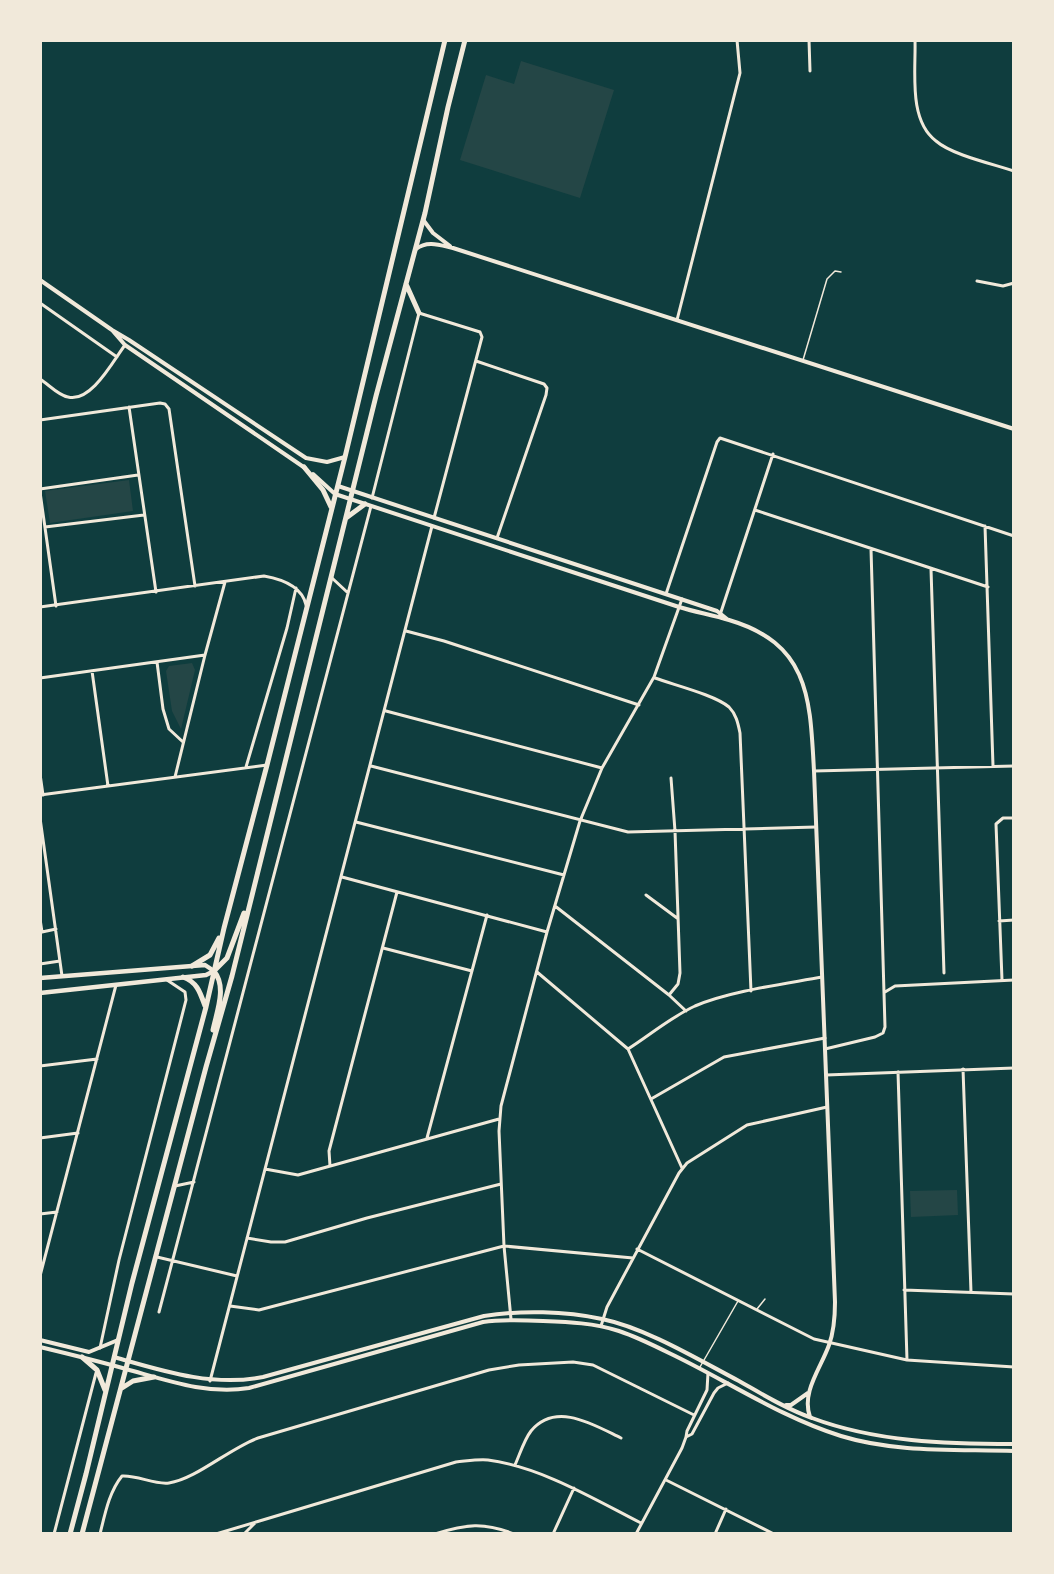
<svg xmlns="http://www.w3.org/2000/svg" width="1054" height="1574" viewBox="0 0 1054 1574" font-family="Inter,sans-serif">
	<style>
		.green { fill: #244646 }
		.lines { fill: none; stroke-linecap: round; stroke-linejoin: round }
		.service { stroke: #f1e9da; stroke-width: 1.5 }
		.minor { stroke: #f1e9da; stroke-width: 3 }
		.tertiary { stroke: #f1e9da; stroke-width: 4 }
		.secondary { stroke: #f1e9da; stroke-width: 4.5 }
		.trunk { stroke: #f1e9da; stroke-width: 5 }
	</style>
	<rect width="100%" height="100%" fill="#0f3d3e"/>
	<path class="green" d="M521 61 614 90 580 198 460 160 486 75 514 84Z
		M129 480 133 511 50 523 45 491Z
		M192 663 195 670 181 729 172 711 166 671 169 666Z
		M957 1190 958 1215 911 1217 910 1191Z"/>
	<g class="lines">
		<path class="service" d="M803 360 827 279 835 271 841 272
			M757 1309 765 1299
			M700 1367 738 1301"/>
		<path class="minor" d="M809 40 810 71
			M915 40C916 71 908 120 936 141 952 155 993 164 1014 171
			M977 281 1003 286 1014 283
			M40 303 117 357
			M677 320 740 73 737 40
			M476 361 544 384 547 388 546 395 497 538
			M40 379C48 384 59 396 68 397 91 403 113 361 125 345
			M129 407 156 592
			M40 420 160 403 165 404 169 409 195 586
			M40 489 138 475
			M40 492 56 606
			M372 498 419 313 480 332 482 337 434 518
			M755 510 988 587
			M985 526 993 766
			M45 527 144 515
			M931 569 944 973
			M332 578 347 592
			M666 594 717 442 720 438 1014 536
			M40 607 264 576C281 579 302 586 306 605
			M720 615 773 454
			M406 631 444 641 639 705
			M157 662 163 709 169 729 183 742
			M92 671 108 786
			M40 678 205 655
			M655 678C674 685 715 695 729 707 736 714 738 723 740 733L751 991
			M386 711 602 768
			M371 766 628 832 816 827
			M246 767 287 628 296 588
			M814 771 1014 766
			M40 774 43 795
			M175 777 205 655 225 582
			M40 795 267 765
			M40 818 62 976
			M356 822 564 875
			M342 877 547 932
			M646 895 677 918
			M555 906 669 995 686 1011
			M40 919 42 932 56 929
			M999 921 1014 920
			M383 948 472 971
			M40 964 60 961
			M537 972 628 1049 682 1168
			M1002 980 996 824 1003 818H1014
			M885 992 895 986 1014 980
			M669 995 678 984 680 973 675 831 671 778
			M628 1049C650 1035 671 1017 695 1006 730 991 784 984 822 977
			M825 1049 875 1037 883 1033 885 1027 871 549
			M40 1066 97 1059
			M963 1069 971 1292
			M898 1072 907 1360
			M826 1075 1014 1068
			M651 1099 724 1057 825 1038
			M40 1138 78 1133
			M427 1138 487 915
			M330 1166 329 1151 397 892
			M265 1169 298 1175 499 1119
			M175 1186 194 1182
			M40 1214 57 1212
			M247 1238 271 1242H285L367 1218 501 1184
			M637 1249 814 1339 907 1360 1014 1367
			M157 1257 237 1276
			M40 1276 116 985
			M904 1290 1014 1294
			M230 1306 259 1310 504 1246 633 1258
			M159 1312 371 506
			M511 1319 504 1246 499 1131 501 1106 547 932 580 821 602 768 654 677 682 599
			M601 1326 607 1307 679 1173 687 1163 747 1125 827 1107
			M100 1348 119 1260 186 1000 185 992 167 980
			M210 1381 432 526
			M686 1437 692 1434 714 1393 718 1388 728 1383
			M515 1465C520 1454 524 1440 531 1431 556 1401 594 1425 621 1438
			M666 1480 774 1534
			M54 1534 96 1373
			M100 1534C105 1514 109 1492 122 1476 138 1475 154 1485 169 1483 196 1479 230 1448 258 1438L489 1370 519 1365 573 1362 593 1365 694 1415
			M216 1534 456 1462C467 1461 478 1459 488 1460 541 1467 594 1499 641 1523
			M244 1534 255 1523
			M435 1534C466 1524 484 1522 514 1534
			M553 1534 574 1488
			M636 1534 682 1448 686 1437 687 1431 707 1390 708 1373
			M715 1534 726 1509"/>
		<path class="tertiary" d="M424 221 433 233 450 246
			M416 249C427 240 440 245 453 248L1014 429
			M40 280 112 330 129 340 306 458 327 462 345 457
			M112 330 125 345 305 468
			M313 474 335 494 679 607C695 612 713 615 729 620 810 644 810 699 814 771L835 1302C835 1316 834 1331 829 1345 821 1368 801 1392 810 1417
			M338 486 717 611 727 619
			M40 1340 89 1352 118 1340
			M40 1347C69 1354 98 1361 126 1369 166 1380 207 1395 249 1388L483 1322C503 1319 523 1320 543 1321 569 1322 594 1323 619 1331 637 1337 653 1345 669 1353 726 1380 780 1417 841 1436 896 1453 957 1449 1014 1451
			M114 1357C163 1371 212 1387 263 1377L484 1316C521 1310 565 1311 602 1319 646 1328 699 1360 739 1381 762 1394 786 1409 812 1418 876 1442 946 1444 1014 1444
			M786 1405H791L808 1393"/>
		<path class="secondary" d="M40 978 192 966 205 965 214 971 206 975 40 993"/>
		<path class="trunk" d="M406 284 419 313
			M304 467 323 490 331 507
			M346 518 365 504
			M192 966 210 955 219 938
			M214 971 227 958 244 913
			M183 977C197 982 200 992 205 1006
			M213 1030C217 1011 227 987 214 971
			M82 1357 97 1370 105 1390
			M122 1388 133 1381 154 1377
			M70 1534 86 1474 132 1283 206 1007 224 928 267 765 345 457 445 40
			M82 1534 206 1067 232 976 376 396 425 213 448 107 465 40"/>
	</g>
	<rect width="1054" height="1574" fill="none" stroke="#f1e9da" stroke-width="84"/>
</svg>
